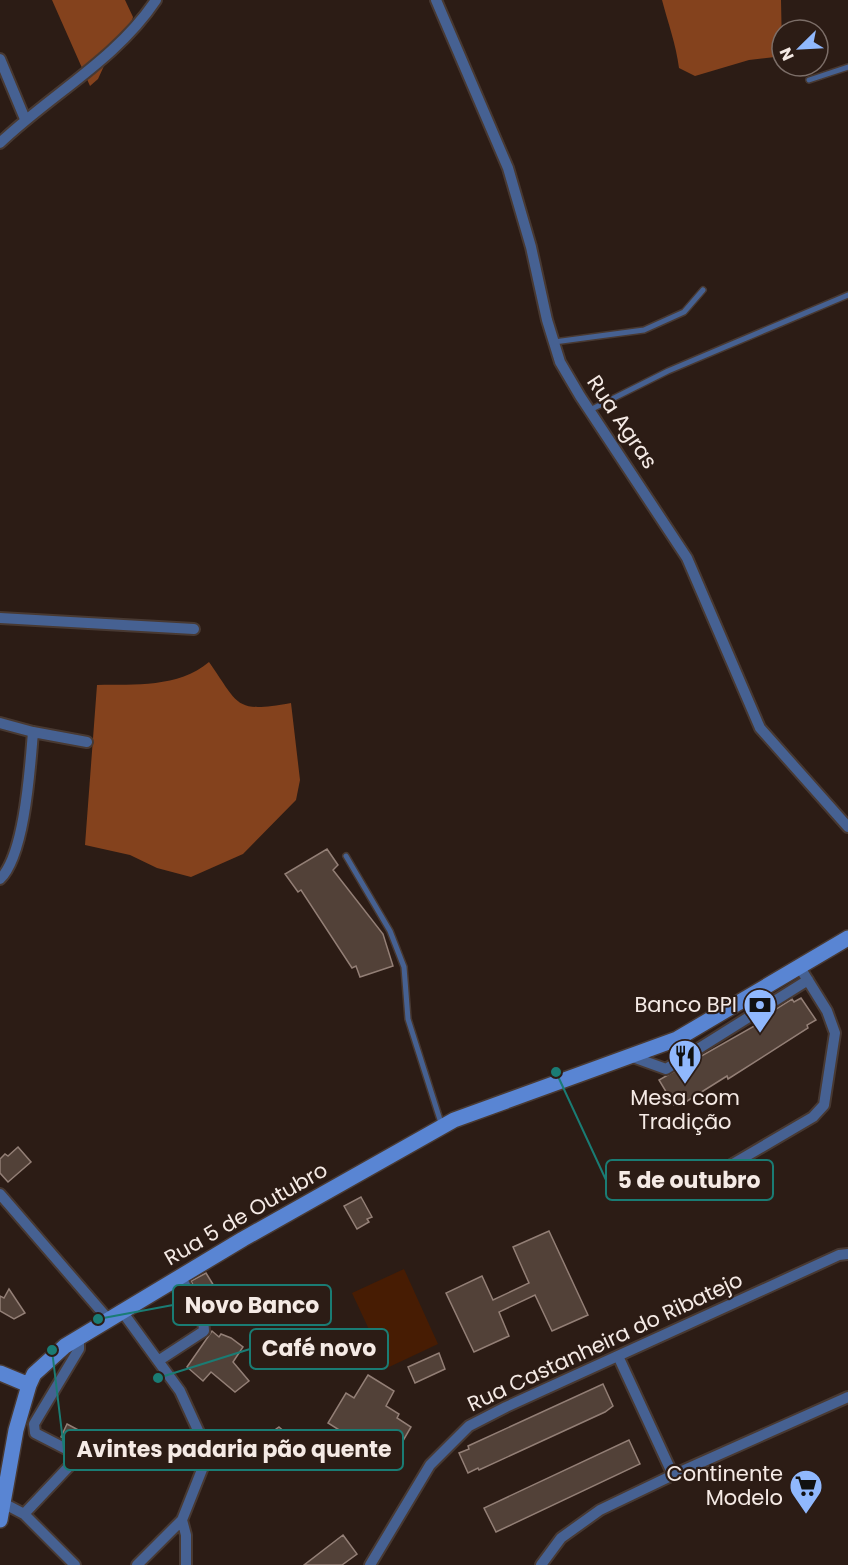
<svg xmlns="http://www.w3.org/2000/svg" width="848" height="1565" viewBox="0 0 848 1565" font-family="Poppins,sans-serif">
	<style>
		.green { fill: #471c03 }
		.forest { fill: #84421d }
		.building { fill: #524138; stroke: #937f76; stroke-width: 1.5 }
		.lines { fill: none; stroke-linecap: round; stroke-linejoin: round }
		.lane-casing { stroke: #483932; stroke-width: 8 }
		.street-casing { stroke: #483932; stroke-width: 14 }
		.secondary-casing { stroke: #483932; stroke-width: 18 }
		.lane { stroke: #466192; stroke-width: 5 }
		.street { stroke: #466192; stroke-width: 10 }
		.secondary { stroke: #5985d3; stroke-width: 15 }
		.labels { text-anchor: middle; stroke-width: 4.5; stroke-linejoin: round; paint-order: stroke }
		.street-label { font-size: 21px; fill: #f5eae5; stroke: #2c1c15 }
		.poi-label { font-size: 21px; fill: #f5eae5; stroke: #2c1c15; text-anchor: end }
		.leader { fill: none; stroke: #1a7c74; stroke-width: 2 }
		.callout-dot { fill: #1a7c74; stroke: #2c1c15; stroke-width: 2 }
		.callout { fill: #2c1c15; stroke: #1a7c74; stroke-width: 2 }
		.callout-label { font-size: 22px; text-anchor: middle; font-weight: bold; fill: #f5eae5 }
	</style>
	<rect width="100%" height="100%" fill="#2c1c15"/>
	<path class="green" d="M404 1269 438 1344 387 1368 352 1293Z"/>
	<path class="forest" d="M52 0H125L133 17 129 32 109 55 98 79 90 86Z
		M662 0H781L782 49 775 57 749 60 695 76 679 68C676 44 668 23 662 0Z
		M209 662C240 706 234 713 291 703L300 780 296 800 243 854 191 877 157 868 130 855 85 845 97 685C135 684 178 688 209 662Z"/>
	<path class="building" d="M327 849 338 865 333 870 383 934 393 966 360 977 356 966 352 968 301 890 298 892 285 874Z
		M801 998 816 1020 807 1025 808 1028 728 1079 727 1076 684 1103 683 1100 674 1105 659 1080 758 1024 757 1021 792 999 794 1002Z
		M18 1147 31 1162 8 1182 0 1173V1159L5 1154 8 1156Z
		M361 1197 372 1217 367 1219 369 1222 357 1229 344 1206Z
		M549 1231 588 1315 552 1331 535 1295 499 1312 509 1336 474 1352 446 1293 482 1276 493 1300 529 1283 513 1247Z
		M206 1273 217 1291 201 1299 191 1281Z
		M9 1289 25 1313 14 1319 0 1311V1296L4 1298Z
		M212 1331 219 1337 221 1334 231 1338 243 1347 233 1362 249 1381 235 1392 211 1372 203 1381 187 1367Z
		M439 1353 445 1369 415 1383 408 1367Z
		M368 1375 394 1391 386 1406 399 1414 397 1418 411 1427 393 1458 396 1460 391 1469 357 1448 360 1443 328 1423 346 1393 354 1398Z
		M603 1384 613 1406 605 1412 479 1470 478 1468 468 1473 459 1453 469 1449 468 1446Z
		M67 1424 90 1436 84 1449 61 1437Z
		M279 1427 286 1433 263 1454 257 1443Z
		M629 1440 640 1464 496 1532 484 1508Z
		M343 1535 357 1554 342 1565H304Z"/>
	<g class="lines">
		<g class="lane-casing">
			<path id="lane" d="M809 80 848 67
				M554 342 644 330 684 312 703 290
				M590 410 668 371 848 295
				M346 856 390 931 404 967 408 1019 442 1126"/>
		</g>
		<g class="street-casing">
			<path id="street" d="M436 0 508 168 531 247 547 320 560 362 580 396 687 558 760 728 848 827
				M0 59 25 119
				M0 143C51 94 116 60 156 0
				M0 618 194 629
				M0 723 33 732 87 742
				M0 879C25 855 30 767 33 732
				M630 1056 666 1069 808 980
				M726 1168 813 1117 824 1105 835 1033 827 1011 799 966
				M0 1194 108 1319
				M121 1310 180 1391 207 1450 205 1462 182 1520 186 1535V1565
				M618 1356 673 1475
				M158 1361 204 1331 203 1318 180 1276
				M3 1503 24 1514 75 1565
				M24 1514 76 1459 74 1453 35 1433 34 1424 79 1349V1337
				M137 1565 182 1520
				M370 1565 430 1465 469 1426 506 1407 839 1255 848 1254
				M541 1565 561 1538 600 1510 673 1475 848 1397"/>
		</g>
		<g class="secondary-casing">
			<path id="secondary" d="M0 1373 29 1385
				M0 1520 16 1430 29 1385 34 1374 65 1346 243 1239 454 1120 677 1039 848 938"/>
		</g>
		<use href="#lane" class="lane"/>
		<use href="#street" class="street"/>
		<use href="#secondary" class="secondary"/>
	</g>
	<defs>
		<g id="bank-pin" transform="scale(1.725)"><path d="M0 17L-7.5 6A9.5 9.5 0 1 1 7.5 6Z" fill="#90b8fd" stroke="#2c1c15"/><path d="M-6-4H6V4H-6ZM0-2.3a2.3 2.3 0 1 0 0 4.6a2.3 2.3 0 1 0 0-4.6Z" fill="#111"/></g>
		<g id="restaurant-pin" transform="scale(1.725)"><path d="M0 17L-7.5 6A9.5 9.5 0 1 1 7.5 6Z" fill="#90b8fd" stroke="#2c1c15"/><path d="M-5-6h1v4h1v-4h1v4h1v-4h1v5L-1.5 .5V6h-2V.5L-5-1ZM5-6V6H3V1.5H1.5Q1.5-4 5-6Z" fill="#111"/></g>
		<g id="supermarket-pin" transform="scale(1.725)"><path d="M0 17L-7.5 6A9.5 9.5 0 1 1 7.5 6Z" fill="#90b8fd" stroke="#2c1c15"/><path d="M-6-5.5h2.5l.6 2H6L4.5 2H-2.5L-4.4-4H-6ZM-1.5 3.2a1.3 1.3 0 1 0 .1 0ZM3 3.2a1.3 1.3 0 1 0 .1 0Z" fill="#111"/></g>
	</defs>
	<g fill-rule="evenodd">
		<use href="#bank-pin" x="760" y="1005"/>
		<use href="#restaurant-pin" x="685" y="1056"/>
		<use href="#supermarket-pin" x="806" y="1486"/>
	</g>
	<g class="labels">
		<g class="street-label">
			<text transform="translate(622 422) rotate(56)" y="7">Rua Agras</text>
			<text transform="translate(246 1214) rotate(-30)" y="7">Rua 5 de Outubro</text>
			<text transform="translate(605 1342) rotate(-25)" y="7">Rua Castanheira do Ribatejo</text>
		</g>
		<g class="poi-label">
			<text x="737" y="1012">Banco BPI</text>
			<text x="685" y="1105" text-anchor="middle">Mesa com<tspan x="685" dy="24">Tradição</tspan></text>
			<text x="783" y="1481">Continente<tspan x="783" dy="24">Modelo</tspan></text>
		</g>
	</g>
	<path class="leader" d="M556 1072L606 1180M98 1319L173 1305M158 1378L250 1349M52 1350L64 1450"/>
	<g class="callout-dot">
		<circle cx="556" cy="1072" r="6"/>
		<circle cx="98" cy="1319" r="6"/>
		<circle cx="158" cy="1378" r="6"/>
		<circle cx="52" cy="1350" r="6"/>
	</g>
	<g class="callout">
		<rect x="606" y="1160" width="167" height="40" rx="6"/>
		<rect x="173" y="1285" width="158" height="40" rx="6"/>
		<rect x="250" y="1329" width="138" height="40" rx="6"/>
		<rect x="64" y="1430" width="339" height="40" rx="6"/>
	</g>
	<g class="callout-label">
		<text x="689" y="1188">5 de outubro</text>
		<text x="252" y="1313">Novo Banco</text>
		<text x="319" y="1356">Café novo</text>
		<text x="234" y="1457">Avintes padaria pão quente</text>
	</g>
	<g transform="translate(800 48) rotate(246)"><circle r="28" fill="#2c1c15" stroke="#7c6e68" stroke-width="1.5"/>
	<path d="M0-4.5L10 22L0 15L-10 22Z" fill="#90b8fd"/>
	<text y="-9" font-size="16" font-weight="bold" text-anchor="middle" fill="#f5eae5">N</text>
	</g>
</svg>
